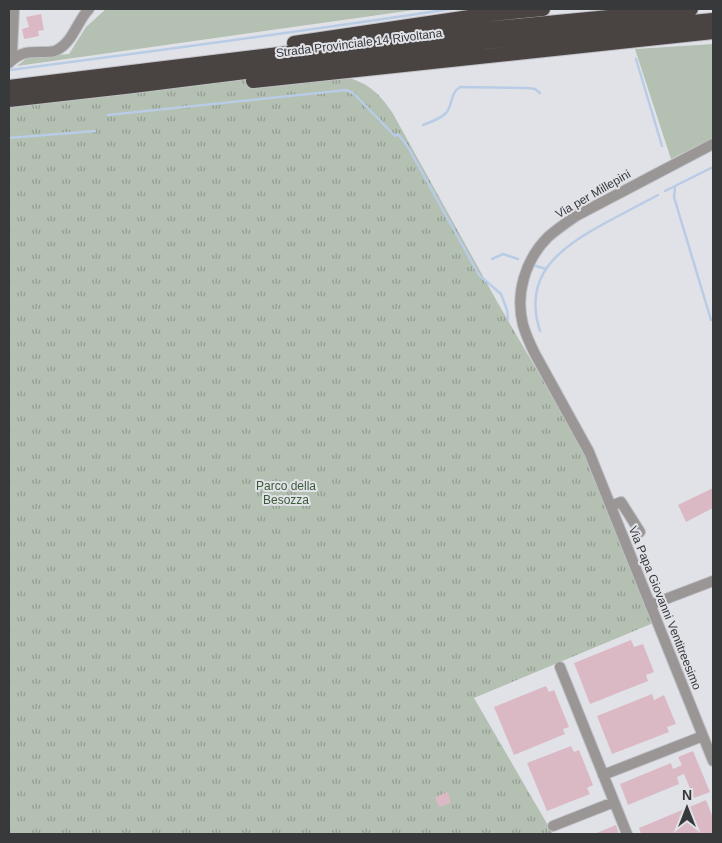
<svg xmlns="http://www.w3.org/2000/svg" width="722" height="843" viewBox="0 0 722 843" font-family="Arial,sans-serif">
	<style>
		.grass { fill: #b3c0b2 }
		.park { fill: url(#park-tufts) }
		.lines { fill: none; stroke-linecap: round; stroke-linejoin: round }
		.stream { stroke: #b9cce5; stroke-width: 2.5 }
		.building { fill: #dbb9c4 }
		.minor-casing { stroke: #bfc0c5; stroke-width: 12 }
		.highway-casing { stroke: #bfc0c5; stroke-width: 16 }
		.minor { stroke: #9a9696; stroke-width: 10 }
		.highway { stroke: #494342; stroke-width: 14 }
		.labels { text-anchor: middle; stroke-width: 4; stroke-linejoin: round; paint-order: stroke }
		.street-label { font-size: 12px; fill: #38393b; stroke: #e1e2e8 }
		.park-label { font-size: 12px; fill: #3a5b37; stroke: #e1e2e8 }
	</style>
	<defs>
		<pattern id="park-tufts" width="24" height="20" patternUnits="userSpaceOnUse" patternTransform="scale(1.25)"><rect width="24" height="20" fill="#b3c0b2"/><path d="M3 7l-1-3M5 7V3M7 7l1-3M15 17l-1-3M17 17v-4M19 17l1-3" fill="none" stroke="#939d92"/></pattern>
	</defs>
	<rect width="100%" height="100%" fill="#e1e2e8"/>
	<path class="grass" d="M106 9H421L17 66 27 58 69 54 86 27Z
		M713 44V138L671 159 635 49Z"/>
	<path class="park" d="M245 73 349 78C370 84 380 95 392 112L499 305 594 468 658 621 474 698 553 834H9V101Z"/>
	<g class="lines">
		<path class="stream" d="M636 59 662 146
			M10 70C157 51 304 31 451 9
			M108 115 346 90 353 93 395 136 398 134 408 147 479 275 501 294 507 310 508 319
			M423 125C431 122 440 119 446 113 453 105 450 93 460 87L527 88 535 89 540 93
			M9 138 95 131
			M675 188 674 197 711 320
			M665 191 713 167
			M492 259 503 254 518 259
			M536 266 546 269
			M540 331C521 273 563 246 607 222 624 213 641 204 658 195"/>
	</g>
	<path class="building" d="M41 14 44 30 38 31 39 36 24 39 22 29 29 27 26 17Z
		M713 488V508L686 522 678 505Z
		M631 640 634 647 643 644 654 672 646 675 648 681 590 704 574 663Z
		M546 686 549 692 554 690 569 727 563 729 565 734 514 755 494 707Z
		M652 694 654 700 664 695 676 724 667 727 669 732 612 754 597 716Z
		M571 746 574 752 579 750 593 785 587 788 590 794 547 811 527 763Z
		M693 751 710 792 694 798 684 774 677 777 679 784 628 805 620 784 671 763 673 769 682 765 678 757Z
		M448 792 451 803 439 807 435 797Z
		M706 800 713 818V834H641L639 828Z
		M616 825 619 834H594Z"/>
	<g class="lines">
		<g class="minor-casing">
			<path id="minor" d="M11 61 12 54 14 9
				M9 63C21 51 29 52 45 52 49 52 53 52 57 50 73 42 77 21 89 9
				M713 144 576 216C566 223 557 229 548 237 525 260 515 294 523 325 526 335 530 344 535 354L589 452 713 761
				M611 506 621 502 640 532
				M650 605 713 581
				M560 667 627 834
				M603 775 703 736
				M553 826 614 802"/>
		</g>
		<g class="highway-casing">
			<path id="highway" d="M294 43 483 15 543 9
				M253 81 713 32
				M9 87 484 29 691 9
				M9 100 133 86 485 42 713 20"/>
		</g>
		<use href="#minor" class="minor"/>
		<use href="#highway" class="highway"/>
	</g>
	<g class="labels">
		<g class="street-label">
			<text transform="translate(359 43) rotate(-7)" y="4">Strada Provinciale 14 Rivoltana</text>
			<text transform="translate(593 194) rotate(-30)" y="4">Via per Millepini</text>
			<text transform="translate(665 608) rotate(68)" y="4">Via Papa Giovanni Ventitreesimo</text>
		</g>
		<g class="park-label">
			<text x="286" y="490">Parco della<tspan x="286" dy="14">Besozza</tspan></text>
		</g>
	</g>
	<rect width="722" height="843" fill="none" stroke="#38393b" stroke-width="20"/>
	<g transform="translate(687 808)" stroke="#e1e2e8" stroke-width="4" paint-order="stroke">
	<path d="M0-4L9 19L0 12L-9 19Z" fill="#38393b"/>
	<text y="-8" font-size="14" font-weight="bold" text-anchor="middle" fill="#38393b">N</text>
	</g>
</svg>
